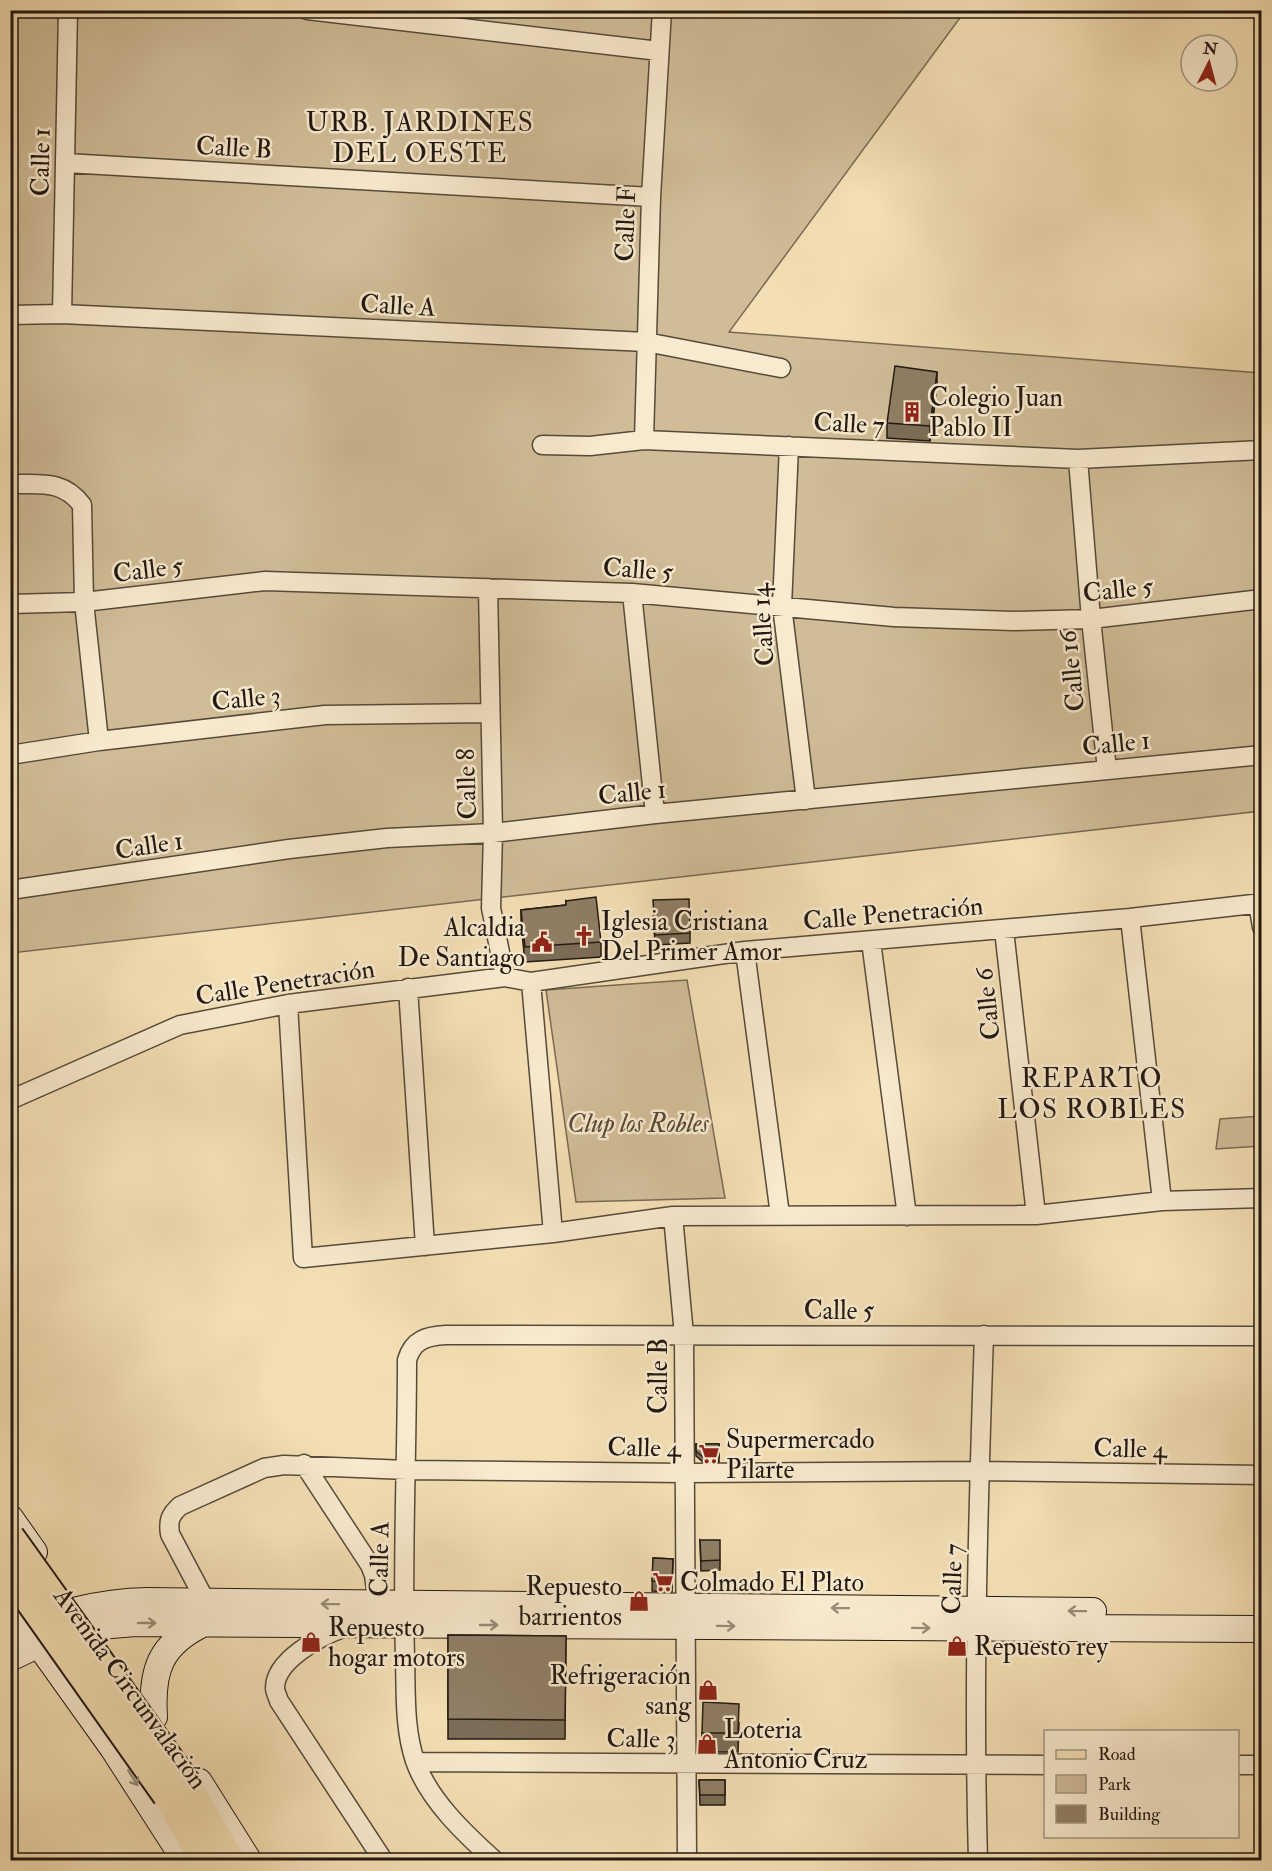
<svg xmlns="http://www.w3.org/2000/svg" width="1272" height="1871" viewBox="0 0 1272 1871" font-family="'IM FELL Double Pica',serif">
	<style>
		.green { fill: #d0bd98; stroke: #786a54; stroke-width: 1.5 }
		.lines { fill: none; stroke-linecap: round; stroke-linejoin: round }
		.street-casing { stroke: #564a3a; stroke-width: 21 }
		.secondary-casing { stroke: #211811; stroke-width: 28 }
		.primary-casing { stroke: #211811; stroke-width: 32 }
		.street { stroke: #f8eace; stroke-width: 18 }
		.secondary { stroke: #f8eace; stroke-width: 26 }
		.primary { stroke: #f4dfb4; stroke-width: 28 }
		.primary-bridge-casing { stroke: #211811; stroke-width: 32; stroke-linecap: butt }
		.primary-bridge { stroke: #f4dfb4; stroke-width: 28 }
		.wall { fill: #7b6d58; stroke: #211811; stroke-width: 1.5 }
		.shaded-wall { fill: #645947; stroke: #211811; stroke-width: 1.5 }
		.building { fill: #8f7f66; stroke: #211811; stroke-width: 1.5 }
		.oneway { stroke: #978c79 }
		.labels { text-anchor: middle; stroke-width: 5; stroke-linejoin: round; paint-order: stroke }
		.street-label { font-size: 26px; fill: #211811; stroke: #f8eace }
		.poi-label { font-size: 26px; fill: #211811; stroke: #f8eace; text-anchor: start }
		.park-label { font-size: 26px; font-style: italic; fill: #564a3a; stroke: #f8eace }
		.neighbourhood-label { font-size: 27px; letter-spacing: 1.5px; fill: #211811; stroke: #f8eace }
	</style>
	<rect width="100%" height="100%" fill="#f4dfb4"/>
	<filter id="stains"><feTurbulence type="fractalNoise" baseFrequency=".00333" numOctaves="4"/><feColorMatrix values="0 0 0 0 .2 0 0 0 0 .09 0 0 0 0 .02 0 0 0 .5 -.17"/></filter>
	<radialGradient id="worn" r=".72"><stop offset=".6" stop-color="#630" stop-opacity="0"/><stop offset="1" stop-color="#630" stop-opacity=".3"/></radialGradient>
	<path class="green" d="M10 11H965L729 332 1261 373V811L11 953Z
		M687 980 725 1198 576 1202 546 990Z
		M1261 1116V1146L1216 1149 1220 1119Z"/>
	<g class="lines">
		<g class="street-casing">
			<path id="street" d="M307 10 659 51
				M66 163 651 197
				M62 314 68 10
				M10 315 62 314 646 342 781 368
				M644 440 651 197 662 10
				M542 445 590 446 644 440 1078 459 1262 450
				M789 446 782 606 806 800
				M1078 459 1091 619 1107 770
				M10 484C40 485 62 479 82 505L84 602 99 741
				M488 588 493 833 491 908 505 977
				M632 593 655 814
				M10 604 84 602 265 581 632 593 894 617 1013 621 1091 619 1262 599
				M10 755 99 741 325 715 489 713
				M10 890 289 849 387 838 493 833 655 814 1262 755
				M1258 903 1262 927
				M1130 918 1162 1201
				M1004 930 1036 1215
				M871 941 907 1216
				M745 951 780 1215
				M531 982 553 1233
				M408 988 425 1246
				M288 1004 303 1258 553 1233 673 1216 1036 1215 1162 1201 1262 1198
				M10 1100 180 1025 288 1004 505 977 531 982 745 951 1130 918 1262 903
				M673 1216 684 1335 687 1860
				M304 1464 370 1565 374 1575 378 1605
				M206 1602 170 1534C168 1521 170 1515 180 1506L264 1468 284 1465 407 1470 683 1473 979 1471 1262 1475
				M343 1628C321 1636 275 1660 275 1688 275 1692 278 1697 279 1701L383 1860
				M416 1762 1046 1765
				M1238 1765H1262
				M494 1860C464 1833 429 1800 415 1761 404 1728 406 1692 405 1657 402 1558 407 1459 407 1360 413 1340 426 1336 446 1335L1262 1336
				M978 1860C973 1686 978 1510 984 1335"/>
		</g>
		<g class="secondary-casing">
			<path id="secondary" d="M10 1518 34 1552
				M10 1604 113 1748 185 1860
				M10 1632C56 1614 98 1602 147 1601L1093 1611
				M10 1658 39 1644 88 1627 135 1623 1262 1629
				M154 1717C151 1670 160 1644 204 1623
				M199 1782 248 1860"/>
		</g>
		<g class="primary-casing">
			<path id="primary" d="M186 1783 230 1860
				M167 1795 204 1860"/>
		</g>
		<use href="#street" class="street"/>
		<use href="#secondary" class="secondary"/>
		<use href="#primary" class="primary"/>
		<g class="primary-bridge-casing">
			<path id="primary-bridge" d="M10 1537 186 1783
				M10 1573 167 1795"/>
		</g>
		<use href="#primary-bridge" class="primary-bridge"/>
	</g>
	<path class="wall" d="M937 386 930 441 887 438V423Z
		M566 901 601 942V957L525 962 521 924V910L566 905Z
		M653 910 690 933V943L655 945Z
		M696 1444H719V1462H703L696 1456Z
		M700 1540 720 1560V1570L701 1571Z
		M653 1558 673 1559 672 1592 652 1591Z
		M448 1635 566 1636 565 1739H448Z
		M739 1723 738 1752H702V1733Z
		M699 1780H725V1805H700Z"/>
	<path class="shaded-wall" d="M937 372V386L930 441V426Z"/>
	<path class="building" d="M895 366 937 372 930 426 887 423Z
		M596 897 601 942 525 947 521 910 566 905V901Z
		M689 899 690 933 655 935 653 900Z
		M696 1444H719V1457H703L696 1451Z
		M700 1540H720V1560L701 1561Z
		M653 1558 673 1559 672 1582 652 1581Z
		M448 1635 566 1636 565 1720 448 1719Z
		M703 1702 739 1704 738 1733H702Z
		M699 1780H725V1795H700Z"/>
	<defs><path id="oneway-shaft" d="M-6 0H5M1.5-3L5.5 0L1.5 3" fill="none" stroke-width="1.6" stroke-linecap="round" stroke-linejoin="round" transform="scale(1.5)"/></defs>
	<g class="oneway">
		<use href="#oneway-shaft" transform="translate(330 1604) rotate(-179)"/>
		<use href="#oneway-shaft" transform="translate(840 1608) rotate(-179)"/>
		<use href="#oneway-shaft" transform="translate(1077 1611) rotate(-179)"/>
		<use href="#oneway-shaft" transform="translate(147 1623)"/>
		<use href="#oneway-shaft" transform="translate(489 1625)"/>
		<use href="#oneway-shaft" transform="translate(726 1626) rotate(1)"/>
		<use href="#oneway-shaft" transform="translate(921 1628) rotate(1)"/>
		<use href="#oneway-shaft" transform="translate(133 1778) rotate(58)"/>
	</g>
	<defs>
		<g id="building-bare" transform="scale(1.62)"><path d="M-4-6H4V6H1V3H-1V6H-4ZM-2.5-4.3h1.7v1.8h-1.7ZM.8-4.3h1.7v1.8H.8ZM-2.5-1h1.7V.8h-1.7ZM.8-1h1.7V.8H.8Z" fill="#8f2418" stroke="#f8eace" stroke-width="2.5" paint-order="stroke"/></g>
		<g id="church-bare" transform="scale(1.62)"><path d="M-1.2-6h2.4v3.5h3.3v2.4h-3.3V6h-2.4V-.1h-3.3v-2.4h3.3Z" fill="#8f2418" stroke="#f8eace" stroke-width="2.5" paint-order="stroke"/></g>
		<g id="civic-bare" transform="scale(1.62)"><path d="M-.6-6.5H3V-4.5H.6V-3L4-1V1h2V6H-6V1h2V-1L-.6-3ZM-1.2 2.5V6h2.4V2.5Z" fill="#8f2418" stroke="#f8eace" stroke-width="2.5" paint-order="stroke"/></g>
		<g id="supermarket-bare" transform="scale(1.62)"><path d="M-6-5.5h2.5l.6 2H6L4.5 2H-2.5L-4.4-4H-6ZM-1.5 3.2a1.3 1.3 0 1 0 .1 0ZM3 3.2a1.3 1.3 0 1 0 .1 0Z" fill="#8f2418" stroke="#f8eace" stroke-width="2.5" paint-order="stroke"/></g>
		<g id="shop-bare" transform="scale(1.62)"><path d="M-5-2.5h2.3a2.7 3.5 0 0 1 5.4 0H5L5.5 6h-11ZM-1.5-2.5h3a1.5 2.3 0 0 0-3 0Z" fill="#8f2418" stroke="#f8eace" stroke-width="2.5" paint-order="stroke"/></g>
	</defs>
	<g fill-rule="evenodd">
		<use href="#building-bare" x="912" y="412"/>
		<use href="#church-bare" x="584" y="936"/>
		<use href="#civic-bare" x="542" y="942"/>
		<use href="#supermarket-bare" x="709" y="1454"/>
		<use href="#supermarket-bare" x="663" y="1582"/>
		<use href="#shop-bare" x="639" y="1601"/>
		<use href="#shop-bare" x="311" y="1642"/>
		<use href="#shop-bare" x="957" y="1646"/>
		<use href="#shop-bare" x="708" y="1690"/>
		<use href="#shop-bare" x="707" y="1744"/>
	</g>
	<g class="labels">
		<g class="street-label">
			<text transform="translate(234 147) rotate(3)" y="9">Calle B</text>
			<text transform="translate(40 162) rotate(-89)" y="9">Calle 1</text>
			<text transform="translate(625 224) rotate(-88)" y="9">Calle F</text>
			<text transform="translate(398 305) rotate(3)" y="9">Calle A</text>
			<text transform="translate(849 423) rotate(3)" y="9">Calle 7</text>
			<text transform="translate(148 569) rotate(-7)" y="9">Calle 5</text>
			<text transform="translate(638 569) rotate(4)" y="9">Calle 5</text>
			<text transform="translate(1118 589) rotate(-6)" y="9">Calle 5</text>
			<text transform="translate(762 625) rotate(-94)" y="9">Calle 14</text>
			<text transform="translate(1071 671) rotate(-96)" y="9">Calle 16</text>
			<text transform="translate(246 698) rotate(-6)" y="9">Calle 3</text>
			<text transform="translate(1116 743) rotate(-6)" y="9">Calle 1</text>
			<text transform="translate(466 784) rotate(-92)" y="9">Calle 8</text>
			<text transform="translate(632 792) rotate(-6)" y="9">Calle 1</text>
			<text transform="translate(149 845) rotate(-9)" y="9">Calle 1</text>
			<text transform="translate(893 913) rotate(-5)" y="9">Calle Penetración</text>
			<text transform="translate(285 982) rotate(-9)" y="9">Calle Penetración</text>
			<text transform="translate(987 1004) rotate(-96)" y="9">Calle 6</text>
			<text x="839" y="1319">Calle 5</text>
			<text transform="translate(658 1376) rotate(-90)" y="9">Calle B</text>
			<text transform="translate(644 1447) rotate(1)" y="9">Calle 4</text>
			<text transform="translate(1130 1448) rotate(1)" y="9">Calle 4</text>
			<text transform="translate(379 1559) rotate(-89)" y="9">Calle A</text>
			<text transform="translate(952 1579) rotate(-88)" y="9">Calle 7</text>
			<text transform="translate(131 1688) rotate(54)" y="9">Avenida Circunvalación</text>
			<text transform="translate(641 1738) rotate(1)" y="9">Calle 3</text>
		</g>
		<g class="poi-label">
			<text x="929" y="406">Colegio Juan<tspan x="929" dy="30">Pablo II</tspan></text>
			<text x="601" y="930">Iglesia Cristiana<tspan x="601" dy="30">Del Primer Amor</tspan></text>
			<text x="525" y="936" text-anchor="end">Alcaldia<tspan x="525" dy="30">De Santiago</tspan></text>
			<text x="726" y="1448">Supermercado<tspan x="726" dy="30">Pilarte</tspan></text>
			<text x="680" y="1591">Colmado El Plato</text>
			<text x="622" y="1595" text-anchor="end">Repuesto<tspan x="622" dy="30">barrientos</tspan></text>
			<text x="328" y="1636">Repuesto<tspan x="328" dy="30">hogar motors</tspan></text>
			<text x="974" y="1655">Repuesto rey</text>
			<text x="691" y="1684" text-anchor="end">Refrigeración<tspan x="691" dy="30">sang</tspan></text>
			<text x="724" y="1738">Loteria<tspan x="724" dy="30">Antonio Cruz</tspan></text>
		</g>
		<g class="park-label">
			<text x="638" y="1132">Clup los Robles</text>
		</g>
		<g class="neighbourhood-label">
			<text x="420" y="131">URB. JARDINES<tspan x="420" dy="31">DEL OESTE</tspan></text>
			<text x="1092" y="1087">REPARTO<tspan x="1092" dy="31">LOS ROBLES</tspan></text>
		</g>
	</g>
	<rect width="1272" height="1871" fill="none" stroke="#f4dfb4" stroke-width="36"/>
	<rect x="12" y="12" width="1248" height="1847" fill="none" stroke="#211811" stroke-width="3"/>
	<rect x="18" y="18" width="1236" height="1835" fill="none" stroke="#211811" stroke-width="1.5"/>
	<rect x="1044" y="1730" width="195" height="108" fill="#f8eace" stroke="#a29682" stroke-width="1.5"/>
	<rect x="1056" y="1750" width="30" height="9" fill="#f4dfb4" stroke="#a29682" stroke-width="1.5"/>
	<text x="1098" y="1760" font-size="18" fill="#211811">Road</text>
	<rect x="1056" y="1775" width="30" height="18" fill="#d0bd98" stroke="#a29682" stroke-width="1.5"/>
	<text x="1098" y="1790" font-size="18" fill="#211811">Park</text>
	<rect x="1056" y="1805" width="30" height="18" fill="#8f7f66" stroke="#a29682" stroke-width="1.5"/>
	<text x="1098" y="1820" font-size="18" fill="#211811">Building</text>
	<g transform="translate(1209 63) rotate(6)"><circle r="28" fill="#f8eace" stroke="#a29682" stroke-width="1.5"/>
	<path d="M0-4.5L10 22L0 15L-10 22Z" fill="#8f2418"/>
	<text y="-9" font-size="16" font-weight="bold" text-anchor="middle" fill="#211811">N</text>
	</g>
	<rect width="100%" height="100%" filter="url(#stains)"/>
	<rect width="100%" height="100%" fill="url(#worn)"/>
</svg>
